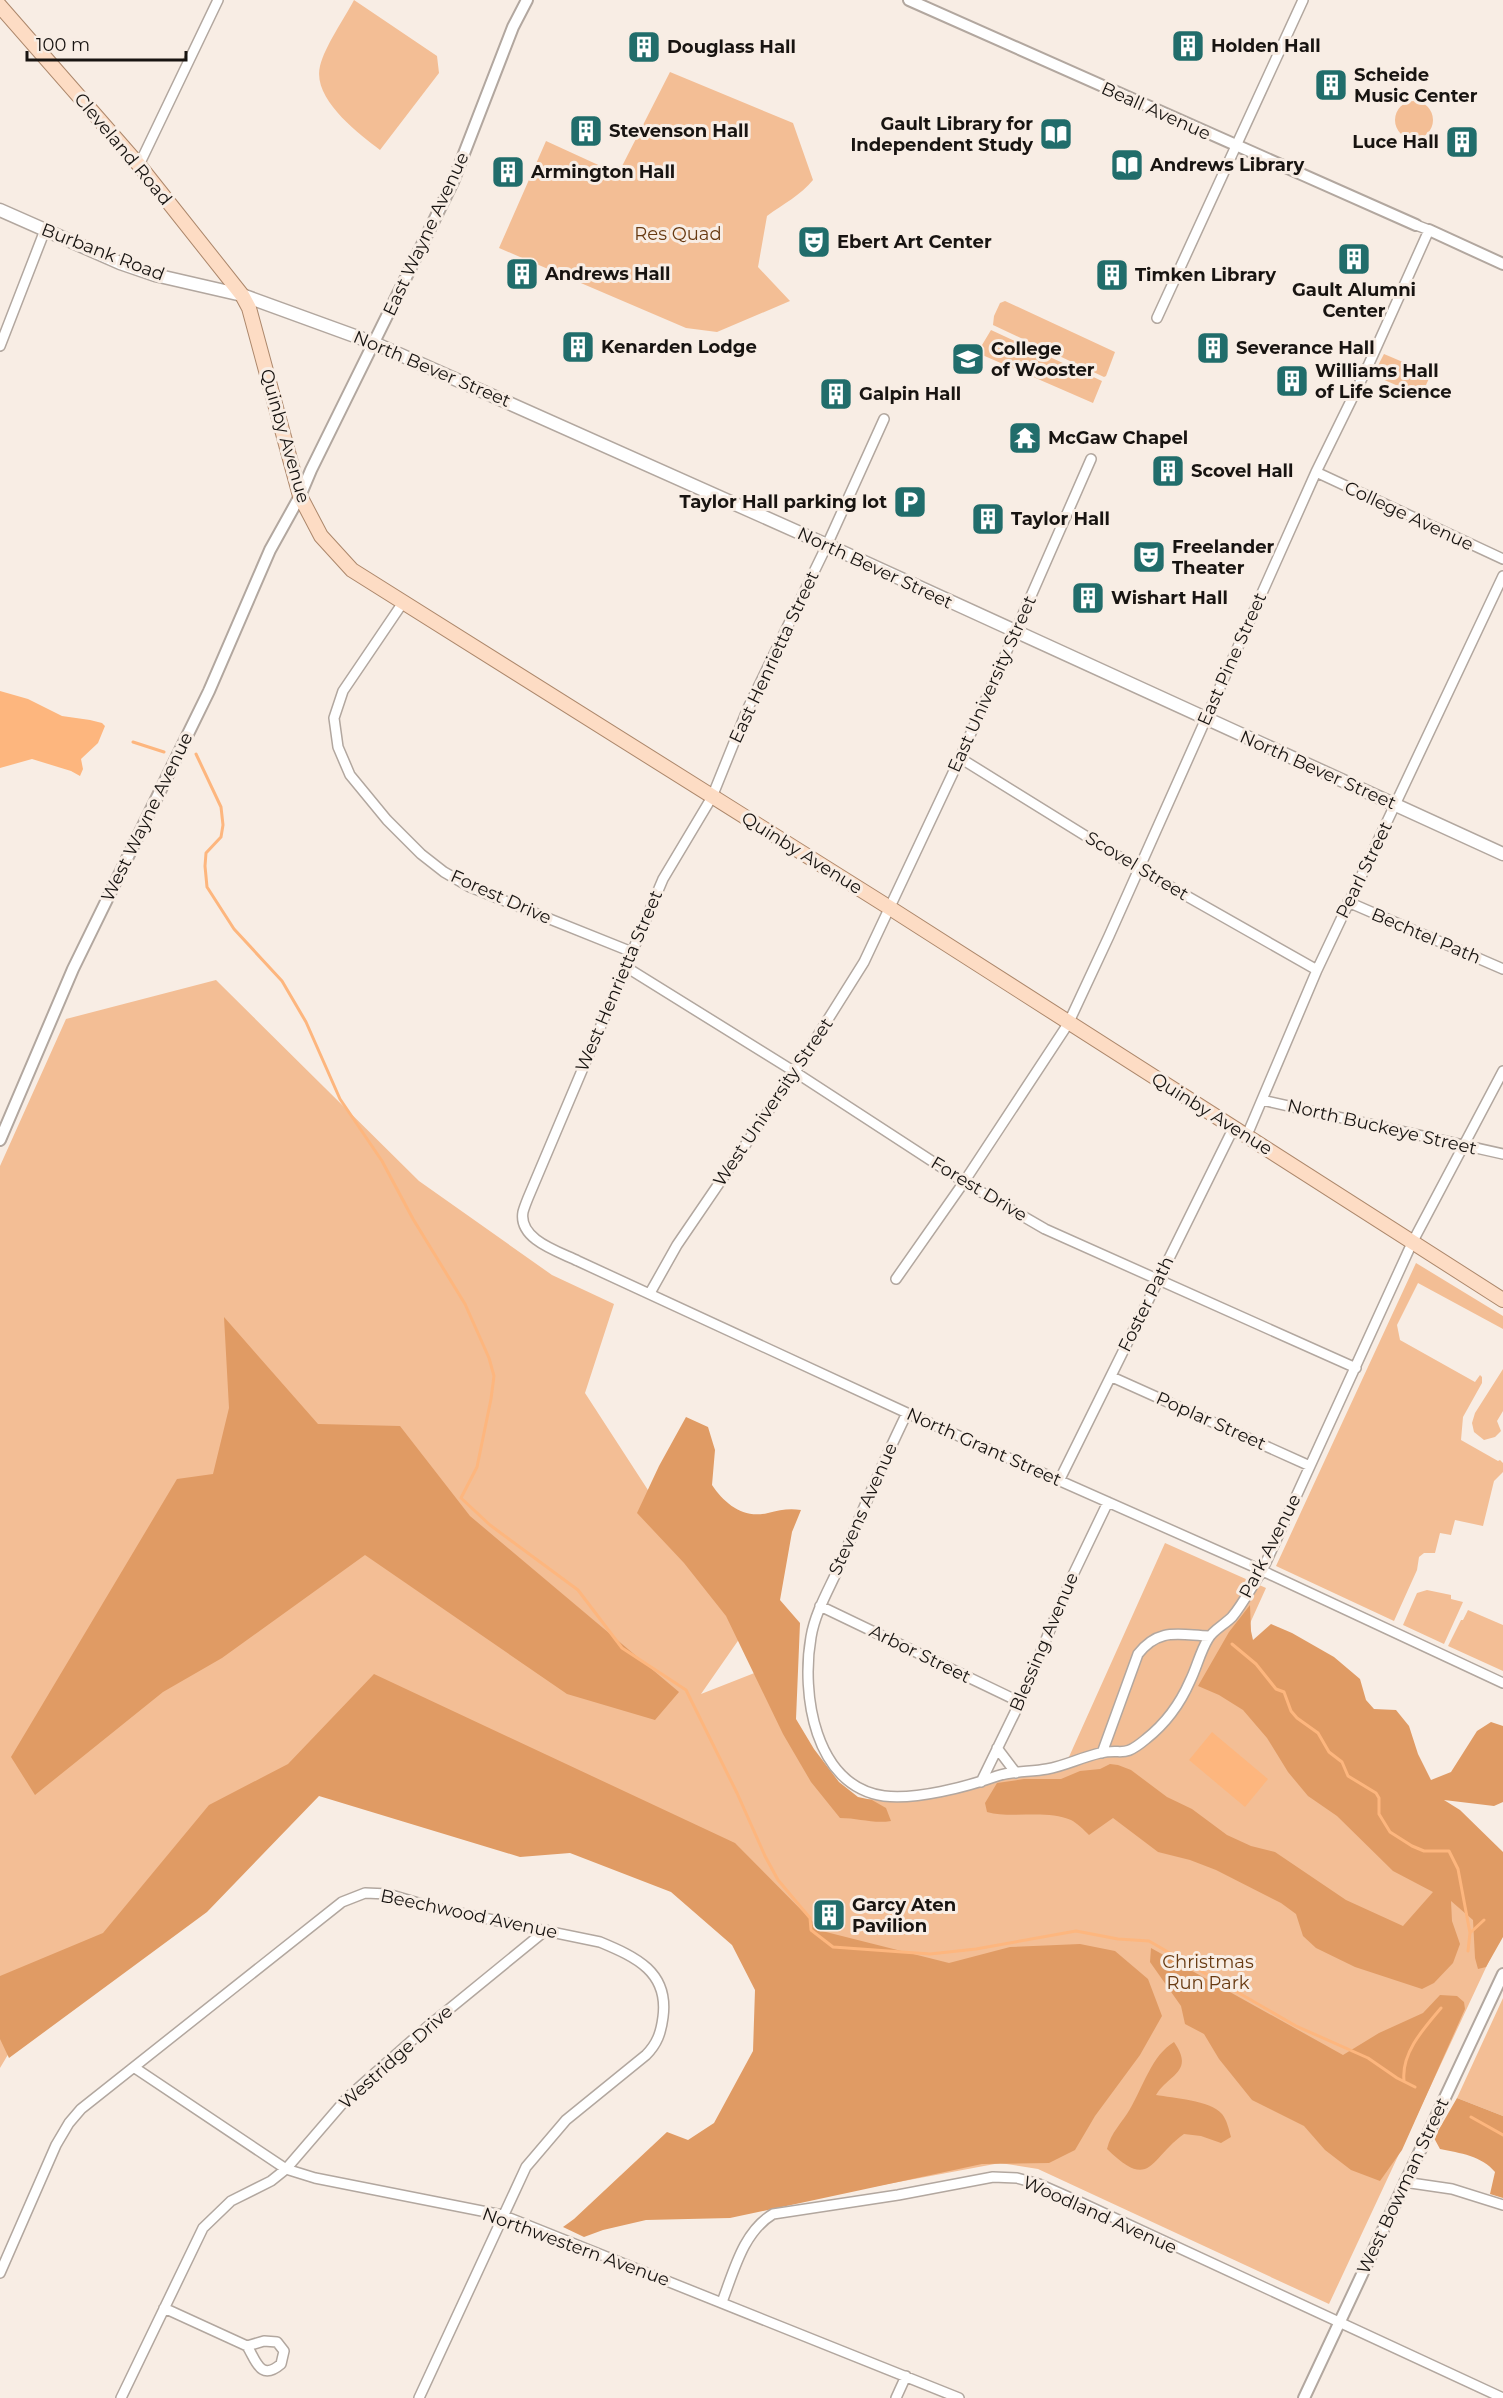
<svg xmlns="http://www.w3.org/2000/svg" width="1503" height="2398" viewBox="0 0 1503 2398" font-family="Montserrat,sans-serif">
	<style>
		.green { fill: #f3be95 }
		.forest { fill: #e09b64 }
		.water { fill: #fdb67e }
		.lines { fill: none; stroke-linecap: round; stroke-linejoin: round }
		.stream { stroke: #fdb67e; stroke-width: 3 }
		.minor-casing { stroke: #b2a79f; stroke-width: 12 }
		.tertiary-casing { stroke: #b2a79f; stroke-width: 14 }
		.secondary-casing { stroke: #b2a79f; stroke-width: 15 }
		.primary-casing { stroke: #ac876b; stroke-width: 16 }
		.minor { stroke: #fff; stroke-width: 9 }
		.tertiary { stroke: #fff; stroke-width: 10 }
		.secondary { stroke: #fff; stroke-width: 12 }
		.primary { stroke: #fddcc4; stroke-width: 14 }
		.labels { text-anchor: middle; stroke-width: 6; stroke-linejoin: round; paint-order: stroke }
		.poi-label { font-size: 18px; font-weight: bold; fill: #181411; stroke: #f8ede4; text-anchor: start }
		.street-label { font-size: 18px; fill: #181411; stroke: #f8ede4 }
		.park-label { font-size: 18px; fill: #683a11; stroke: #f8ede4 }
	</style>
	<rect width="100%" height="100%" fill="#f8ede4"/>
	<path class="green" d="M354 0 437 56 439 73 380 150C358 133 312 99 320 66 325 46 344 19 354 0Z
		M670 72 793 123 813 180C801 195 783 204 767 216L758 267 790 301 717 332 686 328 499 248 546 141 618 174Z
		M1395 120a19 19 0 1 1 38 0a19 19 0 1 1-38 0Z
		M1005 301 1115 352 1106 376 1104 377 993 325 994 316 1000 303Z
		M991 330 1102 381 1093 403 980 354 979 350Z
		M1384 354 1431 374 1421 396 1373 375Z
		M216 980 419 1181 552 1275 614 1304 585 1393 742 1635 701 1694 757 1672 847 1802 935 1791 1064 1768 1165 1543 1266 1588 1242 1641 1503 1931 1329 2304 1038 2169 1000 2163 861 2189 773 1914 451 1778 312 1791 40 2001 0 2068V1166L66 1019Z
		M1416 1263 1503 1316V1329L1418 1283 1397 1325 1400 1340 1475 1382 1480 1375 1482 1377V1383L1463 1417 1461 1440 1498 1461 1500 1460 1503 1463V1472L1494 1481 1483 1526 1455 1520 1451 1535 1440 1533 1435 1553H1424L1419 1557 1417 1570 1394 1621 1276 1566Z
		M1503 1369V1411L1497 1421 1501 1431 1495 1437 1484 1440 1474 1432 1472 1423 1475 1413Z
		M1427 1590 1451 1595V1599L1463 1602 1444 1644 1403 1625 1417 1593Z
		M1468 1610 1503 1625V1671L1448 1646 1461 1620H1463Z
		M1503 1998V2116L1457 2098Z"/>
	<path class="forest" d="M224 1317 318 1424 400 1426 470 1516 679 1692 655 1720 567 1694 365 1555 222 1658 163 1692 35 1795 11 1757 177 1479 213 1474 229 1408Z
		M686 1417 708 1427 715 1450 712 1485C725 1504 743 1519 768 1513 780 1510 789 1508 801 1510L792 1532 780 1600 800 1623 796 1719 814 1749 839 1782 858 1797 872 1800 886 1808 891 1821C874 1824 858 1818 840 1818L811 1782 783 1734 726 1616 684 1563 637 1513 659 1466Z
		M1250 1605 1251 1631 1253 1640 1271 1624 1292 1633 1334 1657 1360 1679 1366 1700 1374 1709 1396 1710 1409 1726 1418 1754 1431 1780 1451 1772 1477 1731 1491 1722 1503 1726V1802L1494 1806 1444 1800 1460 1810 1503 1852V1937L1486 1967 1478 1969 1475 1958 1473 1920 1451 1901 1452 1921 1460 1944 1453 1963 1434 1983 1422 1989 1355 1967 1316 1948 1303 1936 1296 1914 1281 1903 1216 1870 1190 1860 1158 1852 1113 1818 1089 1835C1084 1830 1077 1823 1071 1820 1046 1809 1012 1819 987 1812L985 1803 997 1783 1024 1779H1061L1080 1771 1100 1769 1110 1764 1118 1765 1131 1770 1167 1797 1192 1809 1227 1835 1251 1846 1275 1852 1346 1900 1403 1926 1433 1892 1393 1871 1337 1816 1308 1796 1288 1772 1267 1738 1243 1710 1219 1695 1198 1686 1229 1632Z
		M374 1674 735 1843 822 1931 949 1963 1010 1947 1080 1944 1115 1951 1148 1979 1162 2016 1140 2055 1095 2116 1075 2150 1049 2163 982 2164 730 2218 646 2220 603 2230 584 2237 563 2227 574 2219 667 2132 688 2140 714 2123 753 2051 755 1990 732 1945 671 1892 570 1853 520 1857 319 1796 207 1912 9 2058 0 2039V1976L103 1933 209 1805 288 1764Z
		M1151 1948 1343 2055 1379 2033 1423 2013 1440 1995 1457 1996 1464 2002 1465 2009 1402 2150 1380 2181 1351 2170 1325 2150 1304 2126 1252 2100 1219 2059 1204 2034 1185 2024 1181 2006 1150 1962Z
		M1174 2042C1195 2072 1169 2074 1156 2095 1173 2098 1210 2100 1222 2114 1227 2120 1229 2130 1231 2137L1221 2143 1201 2136 1184 2134C1149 2159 1151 2192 1107 2149 1111 2132 1122 2123 1130 2109 1143 2087 1152 2055 1174 2042Z
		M1457 2098 1503 2116V2198L1490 2194 1495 2172C1482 2156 1460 2153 1440 2149L1434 2138Z"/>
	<path class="water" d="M0 691 28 699 62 716 90 720 102 723 105 726 98 743 81 759 83 769 80 776 71 771 32 759 0 768Z
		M1212 1732 1268 1779 1245 1807 1189 1760Z"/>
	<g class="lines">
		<path class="stream" d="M133 742 164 752
			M196 754 221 807 223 825 221 837 206 853 205 866 207 887 234 929 282 981 306 1022 340 1099 382 1161 413 1219 465 1304 489 1358 494 1376 491 1399 477 1467 461 1498 490 1525 578 1590 622 1648 686 1690 737 1793 765 1856 778 1880 810 1918 811 1930 833 1947 930 1954 976 1949 1076 1931 1118 1939 1149 1941 1296 2026 1368 2058 1397 2078 1415 2087
			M1232 1644 1256 1664 1276 1689 1284 1692 1291 1711 1297 1718 1318 1733 1329 1752 1342 1762 1348 1776 1376 1793 1379 1798V1814L1390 1832 1412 1846 1424 1851H1449L1458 1869 1470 1933
			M1468 1951 1470 1933 1484 1920
			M1404 2081C1401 2053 1424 2028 1441 2008
			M1471 2117 1503 2135"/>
		<g class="minor-casing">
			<path id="minor" d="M139 165 218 0
				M1157 318 1303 0
				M0 346 45 230
				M884 419 827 545 748 708 712 797 663 879 528 1198C526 1203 524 1208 523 1212 518 1240 560 1252 578 1261L907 1413 1252 1566 1503 1683
				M1316 472 1503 559
				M404 601 343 691 334 718 338 747 350 775 387 820 421 854 444 872 470 887 632 952
				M960 758 1139 869 1317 970
				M1348 902 1503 969
				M626 967 795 1072 964 1182 1045 1229 1356 1368
				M1262 1100 1503 1154
				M1247 1135 1317 970 1503 576
				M896 1279 964 1182 1068 1024 1109 936 1316 472 1368 366 1429 230 1416 225
				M650 1293 677 1245 795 1072 864 962 960 758 1091 459
				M1112 1377 1310 1466
				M907 1413C882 1464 860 1516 838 1569 828 1591 815 1613 811 1637 801 1693 814 1786 884 1796 916 1800 966 1787 997 1776 1012 1771 1031 1772 1047 1769 1065 1766 1082 1757 1100 1753 1124 1748 1122 1759 1146 1739 1165 1724 1180 1704 1190 1681 1197 1667 1200 1652 1208 1639 1213 1630 1224 1625 1232 1617 1243 1604 1252 1586 1262 1571L1412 1243 1503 1071
				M1059 1481 1234 1127
				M820 1606 1020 1702
				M997 1748 1016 1773
				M1102 1753 1138 1654C1159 1627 1179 1635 1209 1636
				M981 1782 1020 1702 1072 1577 1108 1502
				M135 2068 286 2169 315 2178 502 2215 959 2398
				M1404 2182 1452 2189 1503 2205
				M0 2273 56 2145 69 2123 81 2109 342 1902 365 1893 388 1894 435 1908 600 1942C636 1957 669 1972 663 2017 661 2033 657 2044 646 2055L566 2120 526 2167 419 2398
				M722 2302C734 2271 743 2232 773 2214L898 2195 993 2177 1017 2178 1039 2184 1082 2203 1503 2398
				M164 2308 247 2346C256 2360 260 2382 281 2364L284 2351 277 2342 264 2341 247 2346
				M121 2398 203 2228 231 2201 271 2181 286 2169 348 2097 426 2028 546 1930
				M896 2398 906 2376"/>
		</g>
		<g class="tertiary-casing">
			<path id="tertiary" d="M909 0 1416 225
				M1429 230 1503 264
				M0 1140 73 969 209 691 270 550 300 496 311 470 453 182 513 27 527 0
				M1304 2398 1503 1974"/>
		</g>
		<g class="secondary-casing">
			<path id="secondary" d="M0 210 120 263 155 275 242 295 374 343 827 545 1503 854"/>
		</g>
		<g class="primary-casing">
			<path id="primary" d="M0 6 139 165 242 295 249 308 300 496 321 536 352 570 890 908 1503 1300"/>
		</g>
		<use href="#minor" class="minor"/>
		<use href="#tertiary" class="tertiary"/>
		<use href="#secondary" class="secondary"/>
		<use href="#primary" class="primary"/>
	</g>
	<defs>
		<g id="building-square" transform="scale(1.725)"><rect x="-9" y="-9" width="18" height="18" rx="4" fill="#216d6b" stroke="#f8ede4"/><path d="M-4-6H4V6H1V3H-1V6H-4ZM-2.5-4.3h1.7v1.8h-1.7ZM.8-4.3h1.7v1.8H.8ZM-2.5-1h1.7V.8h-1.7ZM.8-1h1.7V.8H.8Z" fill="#fff"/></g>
		<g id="library-square" transform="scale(1.725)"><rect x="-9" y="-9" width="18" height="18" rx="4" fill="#216d6b" stroke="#f8ede4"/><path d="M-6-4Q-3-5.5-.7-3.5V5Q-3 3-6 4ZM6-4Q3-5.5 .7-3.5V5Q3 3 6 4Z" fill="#fff"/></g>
		<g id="theatre-square" transform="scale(1.725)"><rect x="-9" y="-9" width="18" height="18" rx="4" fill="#216d6b" stroke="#f8ede4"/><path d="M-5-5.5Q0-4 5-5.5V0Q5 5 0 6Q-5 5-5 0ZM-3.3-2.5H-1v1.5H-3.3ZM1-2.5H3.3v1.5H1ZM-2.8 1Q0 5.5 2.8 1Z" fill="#fff"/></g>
		<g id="university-square" transform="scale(1.725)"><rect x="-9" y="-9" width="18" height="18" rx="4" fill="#216d6b" stroke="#f8ede4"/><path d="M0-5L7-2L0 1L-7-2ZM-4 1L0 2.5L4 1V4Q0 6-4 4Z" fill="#fff"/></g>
		<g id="temple-square" transform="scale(1.725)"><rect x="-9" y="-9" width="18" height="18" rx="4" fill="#216d6b" stroke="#f8ede4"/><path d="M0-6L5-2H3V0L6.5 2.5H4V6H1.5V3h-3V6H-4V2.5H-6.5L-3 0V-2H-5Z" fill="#fff"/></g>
		<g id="parking-square" transform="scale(1.725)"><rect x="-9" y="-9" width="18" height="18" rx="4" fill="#216d6b" stroke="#f8ede4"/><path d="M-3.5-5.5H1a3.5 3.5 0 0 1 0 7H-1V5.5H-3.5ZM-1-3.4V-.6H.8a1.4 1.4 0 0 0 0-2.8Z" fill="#fff"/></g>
	</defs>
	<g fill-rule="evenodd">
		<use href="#building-square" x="1188" y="46"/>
		<use href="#building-square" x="644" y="47"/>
		<use href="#building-square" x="1331" y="85"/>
		<use href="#building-square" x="586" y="131"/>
		<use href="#library-square" x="1056" y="134"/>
		<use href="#building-square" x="1462" y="142"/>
		<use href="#library-square" x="1127" y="165"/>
		<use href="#building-square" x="508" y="172"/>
		<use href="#theatre-square" x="814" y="242"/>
		<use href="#building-square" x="1354" y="259"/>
		<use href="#building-square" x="522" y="274"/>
		<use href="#building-square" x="1112" y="275"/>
		<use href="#building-square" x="578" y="347"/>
		<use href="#building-square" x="1213" y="348"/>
		<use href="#university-square" x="968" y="359"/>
		<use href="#building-square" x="1292" y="381"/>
		<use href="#building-square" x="836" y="394"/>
		<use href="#temple-square" x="1025" y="438"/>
		<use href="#building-square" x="1168" y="471"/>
		<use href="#parking-square" x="910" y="502"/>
		<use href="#building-square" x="988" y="519"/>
		<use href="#theatre-square" x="1149" y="557"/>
		<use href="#building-square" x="1088" y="598"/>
		<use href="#building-square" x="829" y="1915"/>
	</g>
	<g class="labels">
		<g class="poi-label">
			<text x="1211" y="52">Holden Hall</text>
			<text x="667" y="53">Douglass Hall</text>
			<text x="1354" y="81">Scheide<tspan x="1354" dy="21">Music Center</tspan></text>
			<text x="1033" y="130" text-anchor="end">Gault Library for<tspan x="1033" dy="21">Independent Study</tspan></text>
			<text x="609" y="137">Stevenson Hall</text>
			<text x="1439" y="148" text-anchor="end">Luce Hall</text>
			<text x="1150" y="171">Andrews Library</text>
			<text x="531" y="178">Armington Hall</text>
			<text x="837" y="248">Ebert Art Center</text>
			<text x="545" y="280">Andrews Hall</text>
			<text x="1135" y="281">Timken Library</text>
			<text x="1354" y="296" text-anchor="middle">Gault Alumni<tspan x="1354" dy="21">Center</tspan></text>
			<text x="601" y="353">Kenarden Lodge</text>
			<text x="1236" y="354">Severance Hall</text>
			<text x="991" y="355">College<tspan x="991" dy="21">of Wooster</tspan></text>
			<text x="1315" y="377">Williams Hall<tspan x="1315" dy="21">of Life Science</tspan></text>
			<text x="859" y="400">Galpin Hall</text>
			<text x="1048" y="444">McGaw Chapel</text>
			<text x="1191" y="477">Scovel Hall</text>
			<text x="887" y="508" text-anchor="end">Taylor Hall parking lot</text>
			<text x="1011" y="525">Taylor Hall</text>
			<text x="1172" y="553">Freelander<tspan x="1172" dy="21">Theater</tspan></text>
			<text x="1111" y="604">Wishart Hall</text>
			<text x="852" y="1911">Garcy Aten<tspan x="852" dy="21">Pavilion</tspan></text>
		</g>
		<g class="street-label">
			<text transform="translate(1156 111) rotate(24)" y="6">Beall Avenue</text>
			<text transform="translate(123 149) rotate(50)" y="6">Cleveland Road</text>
			<text transform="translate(426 234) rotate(-65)" y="6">East Wayne Avenue</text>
			<text transform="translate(103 252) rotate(21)" y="6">Burbank Road</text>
			<text transform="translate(432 369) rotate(23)" y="6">North Bever Street</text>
			<text transform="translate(285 436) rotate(74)" y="6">Quinby Avenue</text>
			<text transform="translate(1409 516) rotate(25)" y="6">College Avenue</text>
			<text transform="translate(875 568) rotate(25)" y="6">North Bever Street</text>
			<text transform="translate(774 657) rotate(-65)" y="6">East Henrietta Street</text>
			<text transform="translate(1232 659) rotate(-66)" y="6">East Pine Street</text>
			<text transform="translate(992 684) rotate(-66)" y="6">East University Street</text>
			<text transform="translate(1318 770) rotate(24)" y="6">North Bever Street</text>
			<text transform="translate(147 817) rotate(-64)" y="6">West Wayne Avenue</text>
			<text transform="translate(802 853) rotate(32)" y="6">Quinby Avenue</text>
			<text transform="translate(1137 866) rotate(31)" y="6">Scovel Street</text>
			<text transform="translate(1364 870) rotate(-64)" y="6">Pearl Street</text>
			<text transform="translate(501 897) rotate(24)" y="6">Forest Drive</text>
			<text transform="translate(1426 936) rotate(23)" y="6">Bechtel Path</text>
			<text transform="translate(619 981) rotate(-67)" y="6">West Henrietta Street</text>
			<text transform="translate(773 1102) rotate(-56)" y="6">West University Street</text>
			<text transform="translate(1212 1114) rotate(32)" y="6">Quinby Avenue</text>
			<text transform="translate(1382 1127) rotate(13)" y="6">North Buckeye Street</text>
			<text transform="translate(979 1189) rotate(31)" y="6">Forest Drive</text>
			<text transform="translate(1146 1304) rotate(-64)" y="6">Foster Path</text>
			<text transform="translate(1211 1421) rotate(24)" y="6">Poplar Street</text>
			<text transform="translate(984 1447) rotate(24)" y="6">North Grant Street</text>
			<text transform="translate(863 1509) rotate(-66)" y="6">Stevens Avenue</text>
			<text transform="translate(1270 1546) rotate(-63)" y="6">Park Avenue</text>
			<text transform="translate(1044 1642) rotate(-67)" y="6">Blessing Avenue</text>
			<text transform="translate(920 1654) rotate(26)" y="6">Arbor Street</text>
			<text transform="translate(469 1914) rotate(12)" y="6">Beechwood Avenue</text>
			<text transform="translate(396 2057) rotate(-42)" y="6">Westridge Drive</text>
			<text transform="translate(1403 2186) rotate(-65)" y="6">West Bowman Street</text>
			<text transform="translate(1100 2215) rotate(24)" y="6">Woodland Avenue</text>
			<text transform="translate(576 2247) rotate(20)" y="6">Northwestern Avenue</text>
		</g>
		<g class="park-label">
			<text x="678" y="240">Res Quad</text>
			<text x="1208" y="1968">Christmas<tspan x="1208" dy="21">Run Park</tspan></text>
		</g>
	</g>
	<path d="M27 51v9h159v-9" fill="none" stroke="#181411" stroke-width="3"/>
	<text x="36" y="51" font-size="18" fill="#181411" stroke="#f8ede4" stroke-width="4.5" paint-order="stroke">100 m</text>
</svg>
